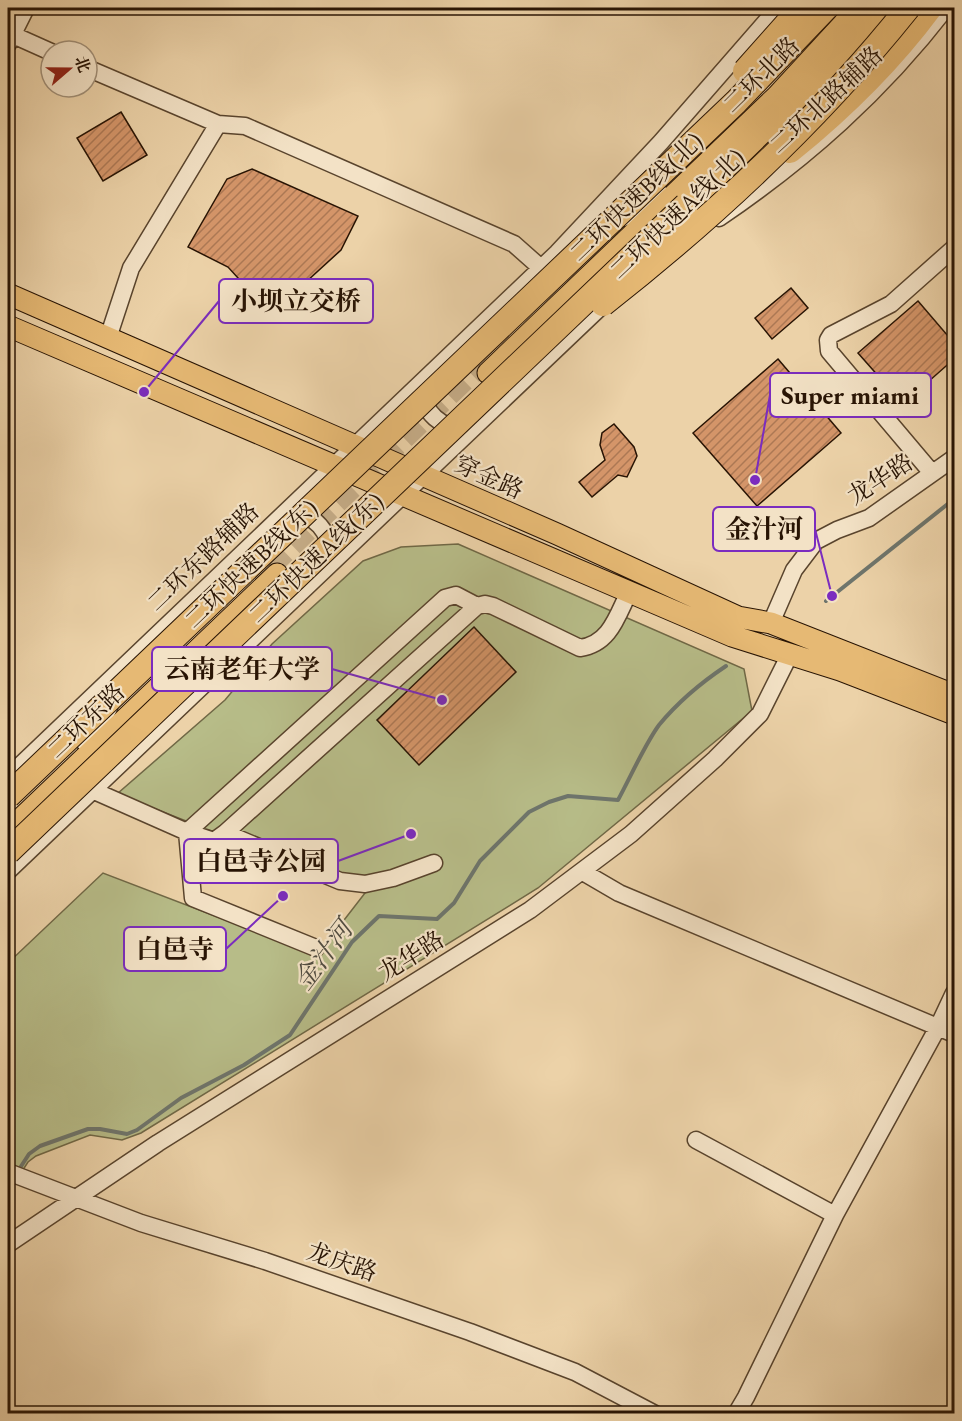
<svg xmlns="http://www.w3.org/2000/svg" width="962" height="1421" viewBox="0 0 962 1421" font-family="'EB Garamond','Noto Serif SC',serif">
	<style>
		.park { fill: #b7bc88; stroke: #706846; stroke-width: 1.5 }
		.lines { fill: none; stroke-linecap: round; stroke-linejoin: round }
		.stream { stroke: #6e756c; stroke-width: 4 }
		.building { fill: url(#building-hatch); stroke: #281404; stroke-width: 1.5 }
		.major-tunnel { stroke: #c5ac87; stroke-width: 21; stroke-dasharray: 21 10; stroke-linecap: butt }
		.minor-casing { stroke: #59442d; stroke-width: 19 }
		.major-casing { stroke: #281404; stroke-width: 23 }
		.highway-casing { stroke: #281404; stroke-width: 26 }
		.minor { stroke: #f3e2c6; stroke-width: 16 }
		.major { stroke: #e6b974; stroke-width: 21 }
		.highway { stroke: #e6b974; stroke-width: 24 }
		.highway-bridge-casing { stroke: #281404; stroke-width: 26; stroke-linecap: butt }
		.highway-bridge { stroke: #e6b974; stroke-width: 24 }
		.labels { text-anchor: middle; stroke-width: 4.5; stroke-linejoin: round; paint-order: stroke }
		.street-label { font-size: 24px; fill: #281404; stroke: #f3e2c6 }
		.water-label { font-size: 26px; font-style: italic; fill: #514c41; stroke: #f3e2c6 }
		.leader { fill: none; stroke: #7b2cbf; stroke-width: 2 }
		.callout-dot { fill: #7b2cbf; stroke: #f3e2c6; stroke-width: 2 }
		.callout { fill: #f3e2c6; stroke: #7b2cbf; stroke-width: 2 }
		.callout-label { font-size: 26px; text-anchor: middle; font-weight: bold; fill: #281404 }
	</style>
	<defs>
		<pattern id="building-hatch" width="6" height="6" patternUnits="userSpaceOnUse" patternTransform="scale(1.5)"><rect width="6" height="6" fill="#d49569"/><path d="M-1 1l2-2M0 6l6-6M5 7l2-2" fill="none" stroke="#ac7854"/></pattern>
	</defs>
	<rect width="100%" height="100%" fill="#ecd2a8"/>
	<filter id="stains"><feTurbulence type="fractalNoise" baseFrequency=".00333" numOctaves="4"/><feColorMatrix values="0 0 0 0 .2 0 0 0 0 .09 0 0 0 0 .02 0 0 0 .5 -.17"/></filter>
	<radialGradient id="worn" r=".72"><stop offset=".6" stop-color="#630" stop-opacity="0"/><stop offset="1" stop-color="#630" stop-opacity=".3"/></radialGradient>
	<path class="park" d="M458 544 744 669 752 711 538 888 141 1133 122 1140 90 1135 36 1156 28 1162 8 1193V963L103 873 317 955 365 893 332 878 117 794 225 700 272 644 363 561 401 547Z"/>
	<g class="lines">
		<path class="stream" d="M826 601 954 499
			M18 1171 29 1154 40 1146 88 1129H100L127 1134 137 1130 181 1098 244 1065 290 1035 352 942 379 916 437 919 454 903 480 861 529 812 549 802 568 796 618 800C630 778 645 744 659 725 678 702 702 682 726 666
			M8 1193 15 1178"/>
	</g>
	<path class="building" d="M121 112 147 155 103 181 77 138Z
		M252 169 358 216 341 250 271 314 228 267 188 247 227 179Z
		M791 288 808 308 772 339 755 318Z
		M918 301 954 343V359L903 404 858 353Z
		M778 359 841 433 757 506 693 433Z
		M614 424 634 447 637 456 627 477 618 475 592 497 579 482 605 460 600 445 602 433Z
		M474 627 516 672 419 765 377 720Z"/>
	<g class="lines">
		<path class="major-tunnel" d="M270 567 481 365"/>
		<g class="minor-casing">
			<path id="minor" d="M13 35 51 52
				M8 44 26 8
				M87 68 218 124 245 126 514 244 541 268
				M623 218 641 209 661 194
				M719 218C807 158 881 92 946 8
				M108 338 131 268 218 124
				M423 391C423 413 442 428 463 429
				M932 473 829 351 828 340 831 335 891 304 954 248
				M293 514C315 514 330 532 330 554
				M771 623 794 570 816 541 837 530 869 518 954 458
				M85 743 99 726 109 708
				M8 777 557 253 661 142 778 8
				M92 790 187 832 214 841 225 833 477 606 485 604 493 606 580 648C610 644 617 616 629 592
				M225 833 340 881 365 884 393 878 434 863
				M8 871 611 297
				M583 872 619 893 954 1034
				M316 948 193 898 187 832 445 598 456 595 477 606
				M696 1140 835 1215
				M8 1172 141 1223 265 1261 470 1332 575 1372 655 1414
				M8 1244 158 1143 530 910 631 834 715 759 760 714 790 654
				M736 1414 746 1397 835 1215 938 1027 954 993"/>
		</g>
		<g class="major-casing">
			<path id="major" d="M8 294 557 534 738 617 771 623 954 695
				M8 326 732 636 840 670 954 714
				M488 373 777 96 858 8
				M8 831 277 574"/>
		</g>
		<g class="highway-casing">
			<path id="highway" d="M790 151C843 108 890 62 930 8
				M686 205 811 83 878 8"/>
		</g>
		<use href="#minor" class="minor"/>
		<use href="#major" class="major"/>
		<use href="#highway" class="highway"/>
		<g class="highway-bridge-casing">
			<path id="highway-bridge" d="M745 71 801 8
				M603 304C714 217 820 118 908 8
				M8 796 736 102 826 8
				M8 852 686 205"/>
		</g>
		<use href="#highway-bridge" class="highway-bridge"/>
	</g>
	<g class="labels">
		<g class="street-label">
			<text transform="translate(761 75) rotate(-45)" y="8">二环北路</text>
			<text transform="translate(826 100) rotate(-43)" y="8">二环北路辅路</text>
			<text transform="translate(636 197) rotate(-44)" y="8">二环快速B线(北)</text>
			<text transform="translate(677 214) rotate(-44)" y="8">二环快速A线(北)</text>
			<text transform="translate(489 477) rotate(24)" y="8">穿金路</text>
			<text transform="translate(880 479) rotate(-33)" y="8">龙华路</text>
			<text transform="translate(203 557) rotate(-44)" y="8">二环东路辅路</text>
			<text transform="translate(316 558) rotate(-44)" y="8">二环快速A线(东)</text>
			<text transform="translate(251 564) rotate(-44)" y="8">二环快速B线(东)</text>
			<text transform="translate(86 721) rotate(-44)" y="8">二环东路</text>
			<text transform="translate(411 956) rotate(-32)" y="8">龙华路</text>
			<text transform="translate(342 1262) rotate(19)" y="8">龙庆路</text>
		</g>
		<g class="water-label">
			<text transform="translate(323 955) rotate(-53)" y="9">金汁河</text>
		</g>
	</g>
	<path class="leader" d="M144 392L219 301M755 480L770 395M832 596L815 529M442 700L332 669M411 834L338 861M283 896L226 949"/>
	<g class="callout-dot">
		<circle cx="144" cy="392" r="6"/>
		<circle cx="755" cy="480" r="6"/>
		<circle cx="832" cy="596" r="6"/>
		<circle cx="442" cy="700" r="6"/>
		<circle cx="411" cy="834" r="6"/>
		<circle cx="283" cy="896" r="6"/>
	</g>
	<g class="callout">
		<rect x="219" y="279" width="154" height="44" rx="6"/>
		<rect x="770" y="373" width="161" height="44" rx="6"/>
		<rect x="713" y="507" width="102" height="44" rx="6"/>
		<rect x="152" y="647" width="180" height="44" rx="6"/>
		<rect x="184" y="839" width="154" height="44" rx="6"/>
		<rect x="124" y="927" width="102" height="44" rx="6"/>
	</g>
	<g class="callout-label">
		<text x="296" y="310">小坝立交桥</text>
		<text x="850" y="404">Super miami</text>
		<text x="764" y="538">金汁河</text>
		<text x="242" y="678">云南老年大学</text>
		<text x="261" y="870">白邑寺公园</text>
		<text x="175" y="958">白邑寺</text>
	</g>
	<rect width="962" height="1421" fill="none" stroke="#ecd2a8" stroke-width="30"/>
	<rect x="9" y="9" width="944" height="1403" fill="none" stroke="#281404" stroke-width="3"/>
	<rect x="15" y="15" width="932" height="1391" fill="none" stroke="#281404" stroke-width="1.5"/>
	<g transform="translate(69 69) rotate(70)"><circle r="28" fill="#f3e2c6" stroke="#a29078" stroke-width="1.5"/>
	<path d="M0-4.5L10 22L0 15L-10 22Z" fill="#8f2418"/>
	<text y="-9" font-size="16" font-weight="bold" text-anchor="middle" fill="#281404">北</text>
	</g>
	<rect width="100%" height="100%" filter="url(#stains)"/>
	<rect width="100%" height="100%" fill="url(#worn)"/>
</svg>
